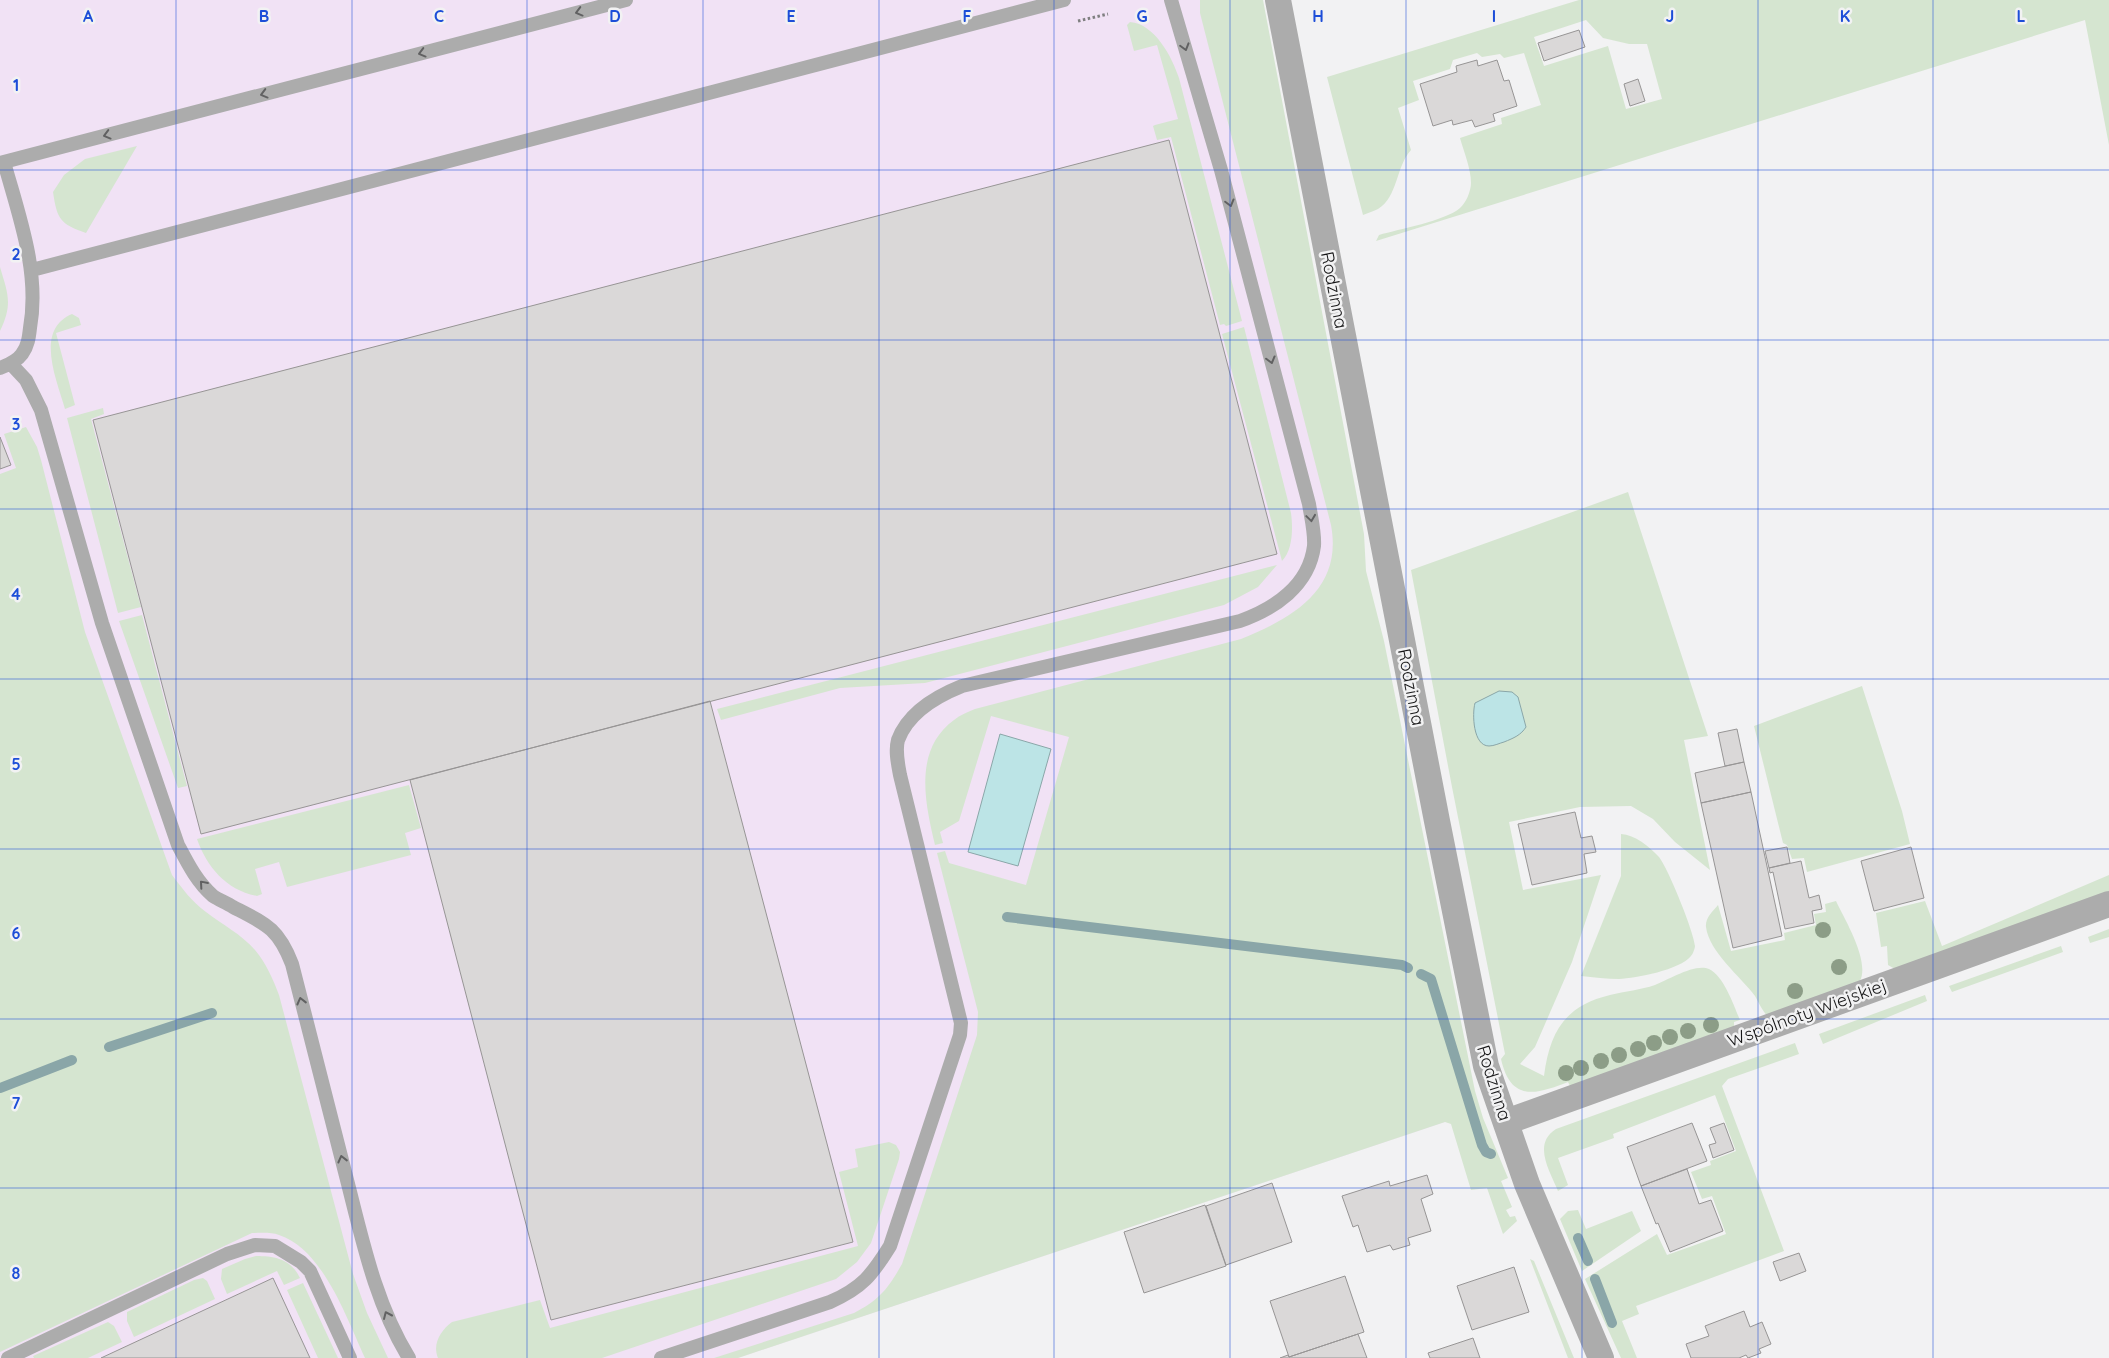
<svg xmlns="http://www.w3.org/2000/svg" width="2109" height="1358" viewBox="0 0 2109 1358" font-family="Quicksand,sans-serif">
	<style>
		.commercial { fill: #f1e2f5 }
		.green { fill: #d5e5d0; fill-rule: evenodd }
		.water { fill: #bce4e6; stroke: #8aa6a8 }
		.lines { fill: none; stroke-linecap: round; stroke-linejoin: round }
		.stream { stroke: #8aa6a8; stroke-width: 10 }
		.building { fill: #dad8d8; stroke: #979595 }
		.path { stroke: #7f7f80; stroke-width: 3; stroke-dasharray: 2.5 2.5; stroke-linecap: butt }
		.service { stroke: #acacac; stroke-width: 14 }
		.minor { stroke: #acacac; stroke-width: 26 }
		.tree { fill: #8c9d87 }
		.oneway { stroke: #616162 }
		.grid { fill: none; stroke: #1d4ed8; stroke-width: 1; stroke-opacity: 0.55 }
		.labels { text-anchor: middle; stroke-width: 5; stroke-linejoin: round; paint-order: stroke }
		.street-label { font-size: 18px; fill: #161617; stroke: #f2f2f3 }
		.grid-label { font-size: 16px; text-anchor: middle; font-weight: bold; fill: #1d4ed8; stroke: #f2f2f3; stroke-width: 5; stroke-linejoin: round; paint-order: stroke }
	</style>
	<rect width="100%" height="100%" fill="#f2f2f3"/>
	<path class="commercial" d="M0 0H1236L1445 1122 738 1358H0Z"/>
	<path class="green" d="M1200 0H1263L1364 534 1366 571 1384 641 1475 1091 1483 1118 1508 1178 1501 1181 1512 1207 1506 1210 1510 1217 1515 1216 1517 1221 1503 1234 1487 1188 1471 1190 1451 1124 1445 1122 738 1358H714L854 1313C879 1300 888 1289 902 1264L977 1035 978 1012 937 853 945 851 949 863 1026 885 1069 737 991 716 959 821 940 832 943 843 935 845C925 803 913 750 954 720 960 715 968 712 975 709L1241 639C1293 618 1343 589 1331 525L1200 13Z
		M1579 0H2109V145L2085 20 1376 241 1379 235C1399 229 1445 221 1460 208 1466 203 1471 191 1471 183 1471 169 1464 152 1460 138L1502 124 1501 118 1541 105 1524 53 1504 58 1500 54 1482 57 1477 53 1453 60 1450 69 1413 81 1419 100 1398 108 1411 150C1396 166 1398 197 1378 209 1374 211 1368 213 1363 215L1327 77ZM1586 20 1603 38 1629 44H1647L1662 99 1626 109 1608 46 1544 66 1534 37Z
		M1130 22C1155 24 1172 57 1179 78L1242 321 1226 326 1224 324 1220 325 1171 137 1157 140 1153 126 1155 125 1178 119 1157 45 1134 51 1127 25Z
		M137 146 86 233C60 224 57 219 53 192L64 175 85 159Z
		M0 267C8 294 13 304 0 331Z
		M72 314 79 318 81 325 56 333 75 405 65 409C57 380 34 330 72 314Z
		M1244 327 1291 513C1293 528 1293 550 1282 561L1222 334Z
		M103 408 104 414 91 419 141 607 118 613 67 418Z
		M26 427 37 447 41 460 85 632 172 875C182 888 192 902 206 912 223 925 241 934 255 950 266 963 273 979 279 995L353 1274 367 1313 388 1358H365C347 1319 323 1249 279 1235 271 1232 261 1233 252 1233L0 1352V474L16 468 4 434Z
		M1628 492 1708 736 1684 740 1710 870 1675 842 1653 819 1631 806 1580 807 1509 822 1523 890 1601 875 1572 962 1535 1047 1520 1064 1544 1076C1550 1031 1565 1006 1610 995 1625 991 1641 990 1655 985 1668 980 1695 963 1709 969 1724 976 1734 1006 1740 1020L1734 1022V1027L1570 1086 1568 1082C1537 1094 1511 1103 1501 1059L1505 1054 1452 787 1411 570Z
		M1277 565 1258 587 1224 605 925 683 840 688 721 720 717 709Z
		M142 615 187 786 178 788 119 621Z
		M1862 686 1902 811 1910 844 1807 872 1804 858 1792 859 1787 845 1783 843 1754 726Z
		M409 785 421 828 405 833 411 855 287 887 279 862 255 869 262 894 257 896C226 890 207 867 197 839Z
		M1621 834C1635 835 1649 846 1659 857 1668 868 1694 932 1695 946 1695 948 1693 954 1691 956 1680 970 1636 978 1619 979 1607 979 1593 977 1581 976L1621 876Z
		M2109 875V891L1895 969 1888 965 1887 946 1881 947 1876 913 1925 901 1942 946Z
		M1836 901C1845 920 1870 961 1860 981L1767 1016C1762 1010 1759 1003 1755 996 1741 977 1709 952 1706 927 1705 918 1713 911 1718 905L1731 951 1785 940 1784 933 1816 925 1814 914 1826 912 1825 904Z
		M2109 929V937L2090 943 2088 937Z
		M2061 946 2063 952 1952 992 1949 986Z
		M1925 995 1927 1001 1823 1044 1819 1034Z
		M1795 1043 1799 1054 1728 1079 1722 1086 1784 1251 1636 1306 1639 1314 1622 1321 1637 1358H1621L1585 1279 1657 1234 1667 1255 1726 1234 1712 1196 1702 1199 1691 1172 1711 1165 1710 1161 1736 1151 1715 1095 1613 1134 1614 1138 1558 1158 1568 1185 1558 1191C1550 1171 1532 1144 1556 1129Z
		M889 1142 896 1145 900 1152 899 1159 871 1243 857 1262 836 1279 602 1358H438C432 1344 441 1330 452 1322L540 1300 550 1328 858 1246 839 1172 858 1167 855 1149Z
		M1578 1210 1586 1229 1632 1211 1641 1231 1582 1271 1560 1219 1568 1211Z
		M256 1256C275 1256 291 1259 300 1278L284 1285 277 1271 227 1294 221 1279 222 1269 245 1259Z
		M1530 1259 1534 1261 1574 1358H1568Z
		M203 1278 207 1281 215 1299 134 1337 127 1321V1312L194 1280Z
		M303 1283 338 1358H318L287 1290Z
		M108 1322 114 1326 122 1342 88 1358H34L33 1356Z"/>
	<path class="water" d="M1499 691 1512 692 1518 697 1526 727C1521 735 1514 738 1504 742 1500 743 1494 746 1489 746 1473 746 1472 714 1475 703Z
		M1000 734 1051 749 1018 866 968 852Z"/>
	<g class="lines">
		<path class="stream" d="M1007 917 1402 965 1408 968
			M1421 974 1431 979 1482 1145 1486 1152 1491 1154
			M109 1047 212 1013
			M0 1088 72 1060
			M1578 1238 1588 1261
			M1595 1279 1612 1323"/>
	</g>
	<path class="building" d="M1579 30 1585 47 1544 61 1538 43Z
		M1477 60 1478 66 1497 60 1504 81 1509 80 1517 106 1493 114 1495 121 1475 127 1472 120 1453 125 1452 120 1433 126 1420 84 1457 72 1456 66Z
		M1638 79 1645 101 1630 106 1624 84Z
		M1169 140 1277 554 201 834 93 420Z
		M0 437 11 465 0 469Z
		M710 701 853 1242 551 1320 410 780Z
		M1737 729 1744 762 1725 766 1718 733Z
		M1744 762 1751 792 1701 803 1695 773Z
		M1751 792 1782 936 1733 948 1701 803Z
		M1575 812 1581 838 1592 836 1596 852 1584 854 1587 873 1532 885 1518 824Z
		M1787 847 1790 863 1769 868 1765 851Z
		M1911 847 1924 898 1874 911 1861 861Z
		M1801 861 1809 898 1819 895 1822 909 1812 911 1814 923 1785 929 1773 872 1770 873 1769 868Z
		M1692 1123 1707 1161 1641 1186 1627 1147Z
		M1724 1123 1734 1150 1713 1158 1709 1145 1716 1143 1710 1128Z
		M1687 1169 1699 1204 1711 1200 1723 1231 1670 1252 1658 1223 1656 1224 1641 1186Z
		M1427 1175 1433 1194 1421 1199 1431 1231 1408 1238 1410 1245 1393 1250 1390 1245 1367 1252 1358 1225 1353 1227 1342 1196 1389 1181 1390 1186Z
		M1272 1183 1292 1242 1226 1265 1206 1206Z
		M1205 1205 1226 1266 1144 1293 1124 1232Z
		M1799 1253 1806 1271 1780 1281 1773 1262Z
		M1514 1267 1529 1312 1472 1330 1457 1286Z
		M1345 1276 1364 1332 1289 1357 1270 1301Z
		M273 1278 310 1358H101Z
		M1744 1311 1750 1327 1762 1322 1771 1344 1759 1349 1761 1353 1748 1358 1746 1355 1739 1358H1691L1686 1344 1709 1336 1705 1326Z
		M1358 1334 1367 1358H1280L1288 1355 1289 1357Z
		M1473 1338 1480 1358H1430L1428 1353Z"/>
	<g class="lines">
		<path class="path" d="M1078 21 1108 14"/>
		<path class="service" d="M0 163 626 0
			M32 270 1064 0
			M11 364 26 380 41 410 102 623 178 845C188 864 197 882 213 896 219 900 227 903 233 907 266 924 278 928 292 964 310 1035 328 1106 346 1176 362 1238 375 1303 409 1358
			M0 368C8 365 17 361 22 354 28 346 29 337 30 328 40 272 19 216 4 162
			M8 1358 227 1254 255 1245 275 1246 301 1262 310 1271 350 1358
			M661 1358 830 1302C862 1288 872 1275 890 1246L960 1035 961 1023 900 775C898 764 895 751 898 740 908 713 937 696 962 686L1240 621C1274 609 1309 586 1314 546 1315 533 1311 517 1309 504L1221 170 1171 0"/>
		<path class="minor" d="M1278 0 1437 821 1486 1066 1527 1184 1601 1358
			M1506 1122 2109 904"/>
	</g>
	<g class="tree">
		<circle cx="1823" cy="930" r="8"/>
		<circle cx="1839" cy="967" r="8"/>
		<circle cx="1795" cy="991" r="8"/>
		<circle cx="1711" cy="1025" r="8"/>
		<circle cx="1688" cy="1031" r="8"/>
		<circle cx="1670" cy="1037" r="8"/>
		<circle cx="1654" cy="1043" r="8"/>
		<circle cx="1638" cy="1049" r="8"/>
		<circle cx="1619" cy="1055" r="8"/>
		<circle cx="1601" cy="1061" r="8"/>
		<circle cx="1581" cy="1068" r="8"/>
		<circle cx="1566" cy="1073" r="8"/>
	</g>
	<defs><path id="oneway-chevron" d="M-2-3.5L2.5 0L-2 3.5" fill="none" stroke-width="1.6" stroke-linecap="round" stroke-linejoin="round" transform="scale(1.25)"/></defs>
	<g class="oneway">
		<use href="#oneway-chevron" transform="translate(579 12) rotate(165)"/>
		<use href="#oneway-chevron" transform="translate(1185 47) rotate(74)"/>
		<use href="#oneway-chevron" transform="translate(422 53) rotate(165)"/>
		<use href="#oneway-chevron" transform="translate(264 94) rotate(165)"/>
		<use href="#oneway-chevron" transform="translate(107 135) rotate(165)"/>
		<use href="#oneway-chevron" transform="translate(1230 203) rotate(75)"/>
		<use href="#oneway-chevron" transform="translate(1271 360) rotate(75)"/>
		<use href="#oneway-chevron" transform="translate(1311 518) rotate(82)"/>
		<use href="#oneway-chevron" transform="translate(203 884) rotate(-131)"/>
		<use href="#oneway-chevron" transform="translate(301 1001) rotate(-104)"/>
		<use href="#oneway-chevron" transform="translate(342 1159) rotate(-104)"/>
		<use href="#oneway-chevron" transform="translate(387 1315) rotate(-114)"/>
	</g>
	<path class="grid" d="M176 0V1358M352 0V1358M527 0V1358M703 0V1358M879 0V1358M1054 0V1358M1230 0V1358M1406 0V1358M1582 0V1358M1758 0V1358M1933 0V1358M0 170H2109M0 340H2109M0 509H2109M0 679H2109M0 849H2109M0 1019H2109M0 1188H2109"/>
	<g class="labels">
		<g class="street-label">
			<text transform="translate(1334 290) rotate(79)" y="6">Rodzinna</text>
			<text transform="translate(1411 687) rotate(79)" y="6">Rodzinna</text>
			<text transform="translate(1807 1013) rotate(-20)" y="6">Wspólnoty Wiejskiej</text>
			<text transform="translate(1494 1083) rotate(73)" y="6">Rodzinna</text>
		</g>
	</g>
	<g class="grid-label">
		<text x="88" y="22">A</text>
		<text x="264" y="22">B</text>
		<text x="439" y="22">C</text>
		<text x="615" y="22">D</text>
		<text x="791" y="22">E</text>
		<text x="967" y="22">F</text>
		<text x="1142" y="22">G</text>
		<text x="1318" y="22">H</text>
		<text x="1494" y="22">I</text>
		<text x="1670" y="22">J</text>
		<text x="1845" y="22">K</text>
		<text x="2021" y="22">L</text>
		<text x="16" y="91">1</text>
		<text x="16" y="260">2</text>
		<text x="16" y="430">3</text>
		<text x="16" y="600">4</text>
		<text x="16" y="770">5</text>
		<text x="16" y="939">6</text>
		<text x="16" y="1109">7</text>
		<text x="16" y="1279">8</text>
	</g>
</svg>
